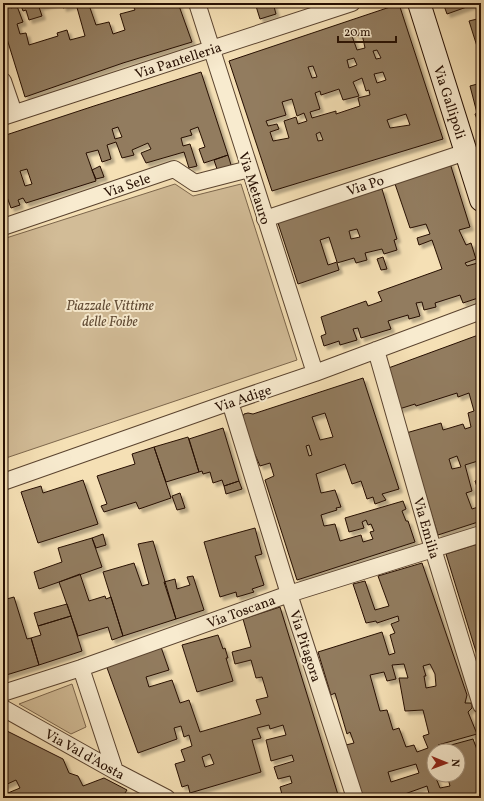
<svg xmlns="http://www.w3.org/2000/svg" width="484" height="801" viewBox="0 0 484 801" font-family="Vollkorn,serif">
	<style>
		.green { fill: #d2bc97; stroke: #7c664c }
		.building { fill: #927c5f; stroke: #260f02; fill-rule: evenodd; filter: url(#shadow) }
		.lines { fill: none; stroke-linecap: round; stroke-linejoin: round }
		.street-casing { stroke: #5a432f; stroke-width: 18 }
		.secondary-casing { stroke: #260f02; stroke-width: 24 }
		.street { stroke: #f8ebcf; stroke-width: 16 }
		.secondary { stroke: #f8ebcf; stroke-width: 22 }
		.labels { text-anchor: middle; stroke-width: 4; stroke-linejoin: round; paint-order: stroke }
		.street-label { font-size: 14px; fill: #260f02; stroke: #f8ebcf }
		.park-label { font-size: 14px; font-style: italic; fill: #624c36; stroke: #f8ebcf }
	</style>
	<defs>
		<filter id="shadow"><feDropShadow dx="3.5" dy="3.5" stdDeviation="1" flood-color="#0004"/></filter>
	</defs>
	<rect width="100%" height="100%" fill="#f5e0b5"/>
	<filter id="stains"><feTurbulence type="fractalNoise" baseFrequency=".005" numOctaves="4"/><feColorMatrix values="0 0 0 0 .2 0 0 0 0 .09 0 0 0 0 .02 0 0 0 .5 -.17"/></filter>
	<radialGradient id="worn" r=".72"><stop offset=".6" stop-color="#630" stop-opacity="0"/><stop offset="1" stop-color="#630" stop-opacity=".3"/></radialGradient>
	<path class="green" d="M175 184 193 196 241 184 297 360 3 459V239Z
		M72 684 86 727 71 734 19 704Z"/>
	<path class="building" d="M3 3H10L11 8 17 6 23 22 17 24 20 34 26 33 29 45 58 36 57 33 67 30 70 40 85 36 76 4 63 8 62 3H86L87 7 89 5 96 25 109 22 113 34 125 30 120 14 135 10 132 3H178L192 42 123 63 25 97 3 26Z
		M20 3H54L39 7 42 16 29 20 26 10 23 11Z
		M255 3H273L276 14 260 19Z
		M443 3H478L447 14Z
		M399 4 443 139 272 191 229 61ZM355 31 356 36 362 34 365 48 357 50 351 33ZM377 50 381 58 376 59 373 51ZM354 58 357 65 349 68 347 60ZM313 66 317 77 312 78 308 67ZM383 72 386 80 377 83 374 74ZM362 78 366 91 369 90 370 95 358 98 360 106 336 114V111L312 118 310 112 320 109 315 93 320 91 321 95 339 89 343 100 359 96 353 82ZM292 99 297 116 304 113 307 121 298 124 296 117 284 121 289 138 273 141 270 132 279 129 277 124 268 126 266 121 286 115 282 102ZM406 114 410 125 390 128 387 120ZM320 132 323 140 318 141 316 134Z
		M481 18V59L469 21Z
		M201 72 228 155 204 163 199 149 205 147 198 127 190 130 192 135 181 138 183 146 190 144 197 166 189 168 184 152 146 163 141 153 151 149 148 143 132 150 134 155 122 158 116 142 107 145 111 159 102 162 98 150 86 153 96 181 26 203 23 198 18 200 20 205 11 208 7 197 3 199V136L94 106ZM118 127 122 137 115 139 112 129ZM27 169 32 184 25 186 20 171Z
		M481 83V127H480L475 114 477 113 470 86Z
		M228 155 232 168 218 172 214 160Z
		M449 160 470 227 459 230 466 245 471 243 476 259 465 263 467 266 481 262V297L463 303 460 295 435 303 436 307 424 310 422 302 416 303 420 316 409 319 408 315 388 321 391 329 361 338 358 328 353 329 357 340 340 345 339 341 324 346 321 336 326 334 321 317 366 301 368 306 382 301 378 292 442 269 432 240 419 245 417 238 430 234 426 224 410 228 393 178Z
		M100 166 104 177 96 179 92 170Z
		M382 189 397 239 394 240 397 250 384 254 382 249 365 253 367 260 356 263 354 258 337 263 339 270 298 284 276 217ZM357 229 360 237 351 239 349 231ZM329 237 337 262 328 265 320 240Z
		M383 257 387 269 381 270 377 259Z
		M481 334V460L465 465 472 491 466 493 472 509 481 506V521L438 535 406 433 441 423 443 430 463 424 465 429 471 427 468 413 474 411 469 393 458 397 457 393 416 406 415 404 396 410 383 370ZM457 456 461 467 452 469 449 459Z
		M363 378 399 489 382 494 386 500 375 504 373 497 367 499 361 481 352 484 345 464 316 474 321 493 335 490 341 507 336 508 337 510 321 515 324 526 335 524 340 541 361 535 363 542 373 539 370 532 374 531 371 524 368 525 366 520 362 522 364 528 349 532 345 518 403 501 406 509 402 511 406 521H408L415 542 297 580 265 480 274 476 270 463 260 466 250 443 242 418 244 414 248 413 253 414ZM325 413 333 437 320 440 312 417ZM309 445 312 455 309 456 306 446Z
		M223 428 239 481 224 486 222 480 213 483 210 472 203 474 202 471 199 472 189 439Z
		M188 437 199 472 166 482 154 447Z
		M154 447 171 498 139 509 136 502 104 512 101 506 107 504 97 476 135 464 132 454Z
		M481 479V499L475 481Z
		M83 480 98 524 38 543 21 492 41 486 43 493Z
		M239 481 242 489 226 494 224 486Z
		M180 493 185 508 177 510 172 496Z
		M255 528 262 554 255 556 264 585 252 589 254 592 237 597 236 592 220 597 204 542Z
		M103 534 106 545 96 548 92 538Z
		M92 538 102 567 39 589 34 572 62 562 58 548Z
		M153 541 176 619 123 636 103 572 134 563 142 586 149 584 138 544Z
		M481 543V573L480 574 481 578V668L446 554Z
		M422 563 467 695 465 703H471L472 705V708L468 712 477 734 438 745 440 748 473 739 481 760V798H428L430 797 427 786 402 795 403 798H363L346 745 354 743 350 732 347 734 335 693 331 695 318 652 382 632 389 655 395 653 390 635 395 633 391 624 399 621 398 616 377 623 376 621 366 623 353 584 365 581 375 610 389 606 378 576ZM404 664 408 678H399L405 711 423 710 429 734 423 736 428 748 417 752 414 745 406 747 399 728 393 730 387 710 380 711 370 675 384 672 387 681 396 679 392 665ZM430 664 435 674 436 686 426 688 424 676H426L423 666ZM434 751H458V775H434ZM416 764 419 773 391 782 388 772ZM447 775 450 786 440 788 436 778Z
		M80 574 89 601 105 596 106 599 111 597 123 636 112 640 108 627 78 636 59 582Z
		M193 576 204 610 176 619 164 582 175 579 177 589 190 585 187 577Z
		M14 597 27 639 31 638 39 665 3 676V600Z
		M67 604 71 616 38 626 34 613Z
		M280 607 339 798H283L280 787 292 783 290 776 278 779 274 767 294 761 292 755 271 761 266 740 286 735 283 725 270 729 269 725 257 728 261 738 252 740 261 772 190 793 188 785 182 787 175 764 185 761 181 750 192 746 189 735 184 737 181 726 174 728 177 739 138 753 106 665 161 647 169 670 146 677 149 687 172 680 180 703 189 700 200 732 261 714 256 700 268 697 262 677 256 678 251 660 235 664 232 652 251 647 243 619ZM210 754 214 764 205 767 202 757Z
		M71 616 82 651 39 665 31 638 41 635 38 626Z
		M218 635 223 649 225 648 228 658H226L233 681 197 692 182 645Z
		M3 729 63 759 69 773 78 776 83 786 104 778 127 790 125 793 127 798H107L102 796 101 798H3V795L20 788 16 780 3 786Z"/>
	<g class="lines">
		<g class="street-casing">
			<path id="street" d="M197 3 315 373
				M3 81 14 113
				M3 117 352 3
				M265 219 466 152
				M3 227 174 169 195 183 249 169
				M376 350 433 549 481 705
				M230 402 289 594 355 798
				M3 482 230 402 315 373 481 311
				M81 668 115 771
				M3 693 81 668 289 594 481 534
				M3 708 115 771 167 798"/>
		</g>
		<g class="secondary-casing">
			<path id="secondary" d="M419 3 481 200"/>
		</g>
		<use href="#street" class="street"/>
		<use href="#secondary" class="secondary"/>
	</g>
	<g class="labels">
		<g class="street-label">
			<text transform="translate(178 60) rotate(-18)" y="5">Via Pantelleria</text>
			<text transform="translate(450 102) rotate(72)" y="5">Via Gallipoli</text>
			<text transform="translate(127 185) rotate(-19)" y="5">Via Sele</text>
			<text transform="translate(365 185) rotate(-18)" y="5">Via Po</text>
			<text transform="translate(255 188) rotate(72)" y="5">Via Metauro</text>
			<text transform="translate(243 398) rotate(-19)" y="5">Via Adige</text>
			<text transform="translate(427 528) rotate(74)" y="5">Via Emilia</text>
			<text transform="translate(241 611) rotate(-20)" y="5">Via Toscana</text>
			<text transform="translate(306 646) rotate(72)" y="5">Via Pitagora</text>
			<text transform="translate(85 754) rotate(29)" y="5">Via Val d'Aosta</text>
		</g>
		<g class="park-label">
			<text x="110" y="310">Piazzale Vittime<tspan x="110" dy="16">delle Foibe</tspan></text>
		</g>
	</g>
	<rect width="484" height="801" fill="none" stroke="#f5e0b5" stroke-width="16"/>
	<rect x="4" y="4" width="476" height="793" fill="none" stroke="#260f02" stroke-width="2"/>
	<rect x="8" y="8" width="468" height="785" fill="none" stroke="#260f02"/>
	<g transform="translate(446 763) rotate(91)"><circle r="19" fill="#f8ebcf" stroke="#a4937d"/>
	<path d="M0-3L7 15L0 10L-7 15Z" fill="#8f2418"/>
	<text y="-6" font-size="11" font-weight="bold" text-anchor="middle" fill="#260f02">N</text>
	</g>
	<path d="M338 36v6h58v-6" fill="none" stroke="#260f02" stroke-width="2"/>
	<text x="344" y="36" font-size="12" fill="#260f02" stroke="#f8ebcf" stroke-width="3" paint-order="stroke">20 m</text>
	<rect width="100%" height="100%" filter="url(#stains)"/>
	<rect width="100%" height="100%" fill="url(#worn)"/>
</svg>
